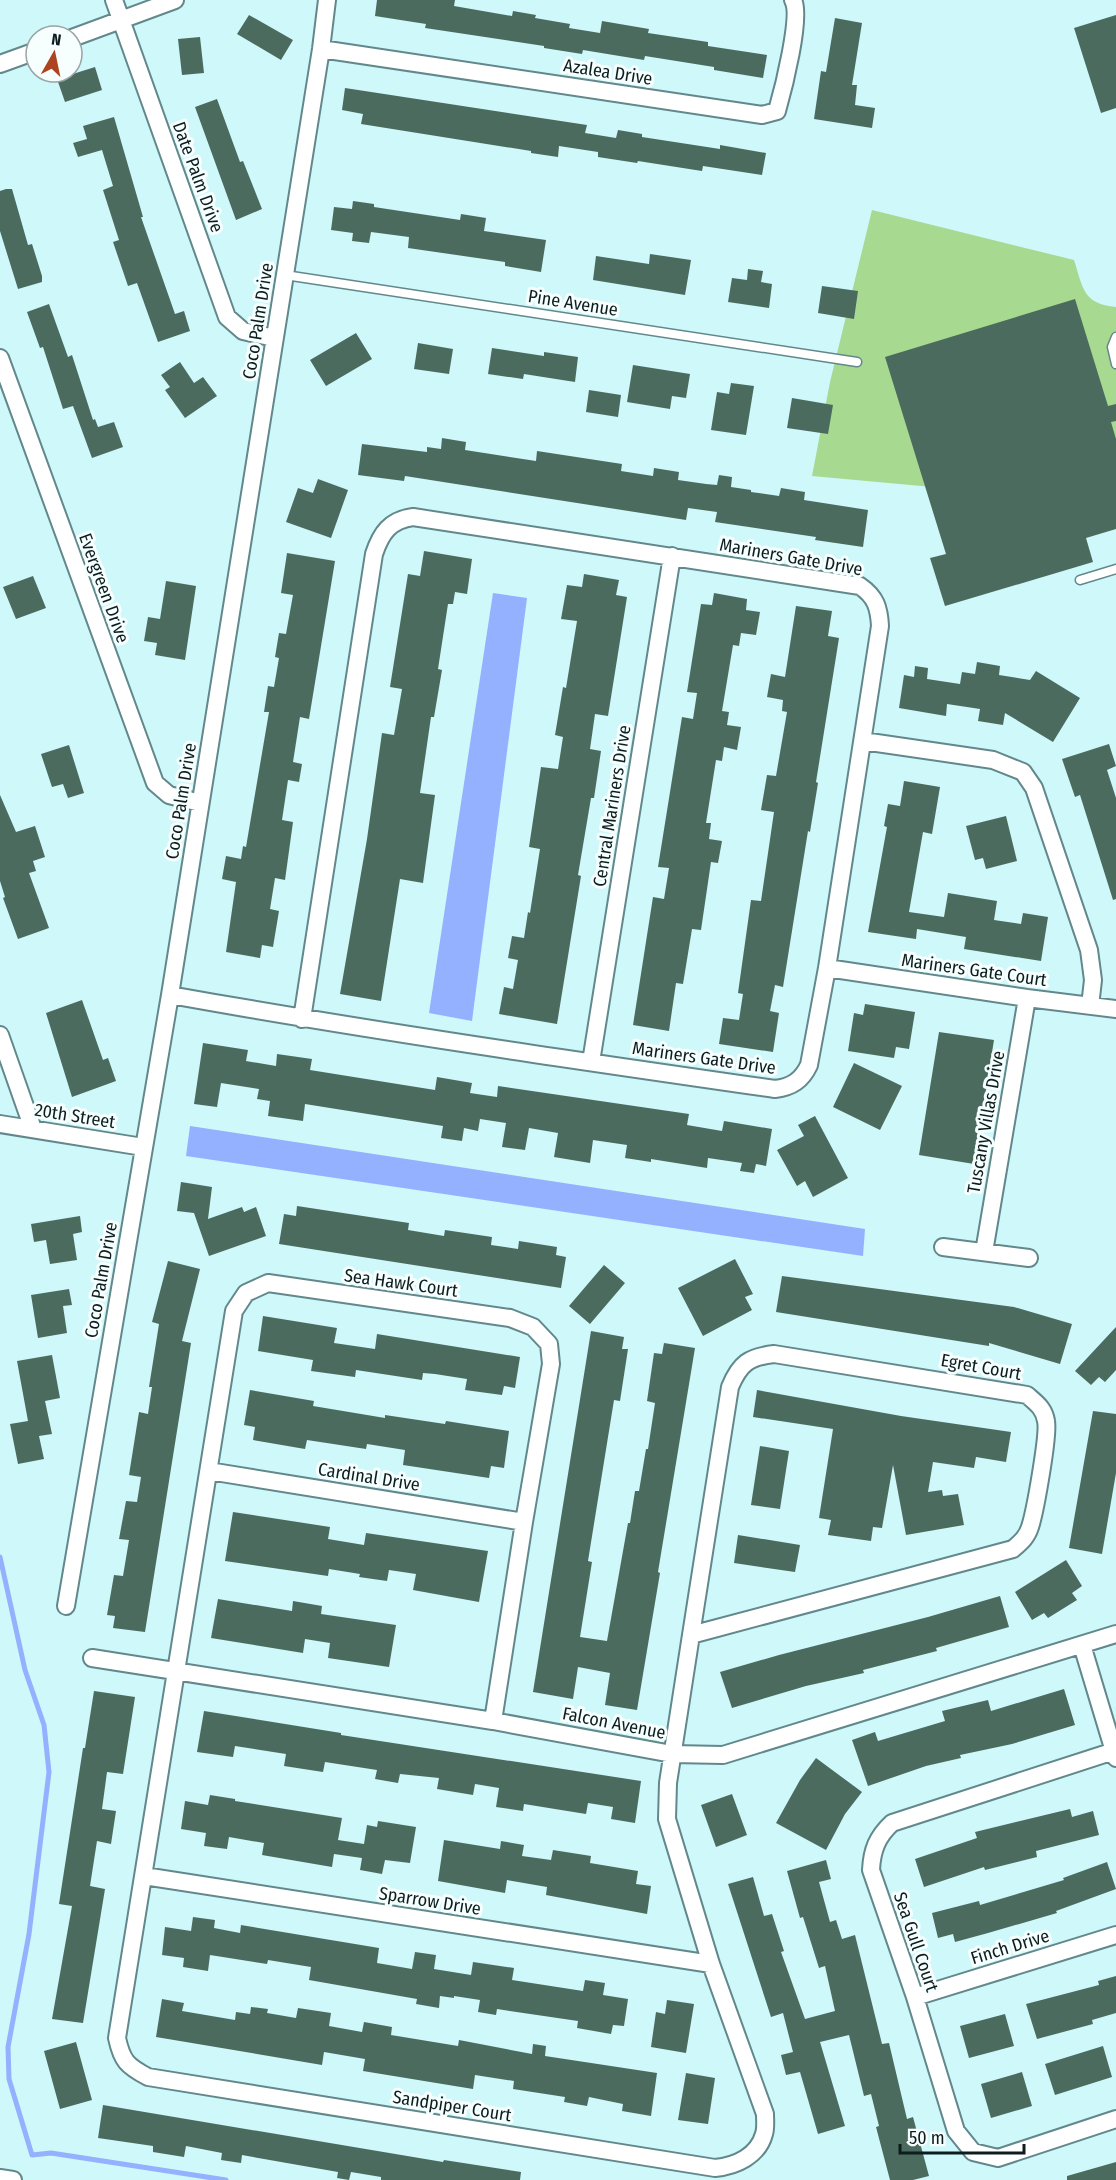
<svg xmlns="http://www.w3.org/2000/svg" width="1116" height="2180" viewBox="0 0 1116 2180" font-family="'Fira Sans Condensed',sans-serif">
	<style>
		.green { fill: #a7d991 }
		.water { fill: #93b1fe }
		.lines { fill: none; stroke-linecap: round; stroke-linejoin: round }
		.stream { stroke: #93b1fe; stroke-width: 5 }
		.building { fill: #4b6b5f }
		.service-casing { stroke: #62888b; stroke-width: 11 }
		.minor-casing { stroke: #62888b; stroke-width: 20 }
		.service { stroke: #fff; stroke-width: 8 }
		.minor { stroke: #fff; stroke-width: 16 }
		.labels { text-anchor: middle; stroke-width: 6; stroke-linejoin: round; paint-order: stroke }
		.street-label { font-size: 18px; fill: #0d1d1e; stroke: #f6fefe }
	</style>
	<rect width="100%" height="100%" fill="#cff8fb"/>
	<path class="green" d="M872 210 1074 260C1083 288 1083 304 1116 307V514L965 490 812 476 830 382Z"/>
	<path class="water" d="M493 593 527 598 472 1021 429 1013Z
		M190 1126 865 1229 863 1256 186 1156Z"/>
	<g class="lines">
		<path class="stream" d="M0 1557 25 1670 44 1725 49 1772 29 1934 8 2047 9 2079 32 2155 51 2153 226 2180"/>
	</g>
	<path class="building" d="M377 0H455L454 6 512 16 513 11 536 15 535 18 570 24 569 28 600 33 602 21 649 29 648 33 708 42V46L767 55 763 78 714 70V67L645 56 644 60 583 50 582 54 544 48V46L425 28 426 24 375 16Z
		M249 15 293 40 281 60 237 34Z
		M1116 15V108L1101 113 1074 28Z
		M835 18 862 23 852 85H857L855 105 875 108 872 128 814 119 821 71 826 72Z
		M200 37 204 73 182 75 178 39Z
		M95 67 102 90 65 102 57 79Z
		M345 88 587 125 585 133 616 138 618 130 642 134V137L720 149V145L766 153 762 175 703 166 702 171 638 161 637 163 598 157V152L559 146 558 157 531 153V151L361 124 363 114 342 110Z
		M217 99 240 162 243 161 262 209 236 220 195 107Z
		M114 117 143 217H141L175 314 184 311 190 331 158 342 137 283 128 286 113 242 119 240 103 190 113 186 102 150 78 157 73 143 87 139 83 126Z
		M6 189H12L28 245 32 244 42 276V282L18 289 0 231V191Z
		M353 201 374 204V207L460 220 461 214 486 218 484 231 546 240 541 272 505 266V262L408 248 409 237 371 232 369 243 352 241 353 233 331 230 334 207 352 209Z
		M650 254 691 260 685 295 593 280 596 256 649 264Z
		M748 269 763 271 761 282 772 284 769 308 728 302 732 278 747 280Z
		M822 286 858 291 854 319 818 313Z
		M1075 299 1108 406 1116 404V421L1111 422 1116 439V529L1086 538 1093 562 945 606 930 558 946 554 885 357Z
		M49 304 68 357 72 355 93 420 95 419 98 427 114 422 123 447 92 458 73 406 63 409 43 347 40 348 27 312Z
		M356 333 372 359 326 386 310 360Z
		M418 343 453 349 449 374 414 369Z
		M492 348 544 356V352L578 357 575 382 524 374 523 379 488 374Z
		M180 362 194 383 203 377 217 396 185 418 165 390 170 387 161 375Z
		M633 365 690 374 686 398 672 396 670 409 627 402Z
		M731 383 754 386 746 435 711 430 717 392 729 394Z
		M589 390 621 395 618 417 586 412Z
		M792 398 833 405 828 434 787 428Z
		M442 438 466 442 465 450 536 461 537 451 622 464 621 471 653 476 654 468 679 472 678 480 706 484 717 485 719 475 732 477 731 487 751 490V492L779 496 781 488 805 492 804 500 868 510 863 547 815 540 816 537 715 522 717 512 688 508 686 520 405 476 404 481 358 475 362 444 427 452V447L441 449Z
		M318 479 348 490 331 538 286 522 298 488 313 493Z
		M424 551 472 559 467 594 455 592 453 604H448L438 669 442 670 434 717H431L420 793 435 795 423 883 400 879 381 1001 340 994 367 839 382 733 394 735 402 689 390 687 408 574 420 576Z
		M287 553 335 561 309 719 300 717 293 762 302 764 299 782 288 780 282 820 293 822 285 880 275 878 270 909 279 911 273 947 262 945 260 958 226 952 236 882 222 879 226 856 241 859 243 846 246 847 269 712H264L268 686 274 687 279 658 275 657 279 633 286 634 293 595 281 593Z
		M584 574 619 580 616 595 627 597 608 716 595 714 590 749 601 751 594 798H591L578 875 581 876 557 1024 499 1014 504 987 513 989 518 960 508 958 512 936 524 938 528 912 530 913 540 849 529 847 541 767 558 769 563 737 555 735 563 687 566 688 577 621 561 619 567 585 582 587Z
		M33 576 46 608 16 619 3 587Z
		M166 581 196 586 185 660 155 655 157 643 144 641 148 617 160 619Z
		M714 593 747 599 746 610 760 612 756 635 741 633 739 646 733 645 722 711 729 712 727 725 741 727 737 750 724 747 722 761 716 760 706 823H711L709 839 722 841 718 863 711 862 701 930 692 929 683 984 676 983 669 1031 633 1025 653 897 664 899 669 868 658 867 682 717 693 719 697 693 687 692 701 604 712 605Z
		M796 606 832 611 828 636 839 638 816 782 818 783 810 832 808 831 783 987 775 985 770 1011 779 1013 773 1052 719 1044 723 1018 739 1020 743 994 738 993 751 900 761 901 774 812 761 810 767 775 776 776 787 712 782 711 783 700 767 697 771 674 785 677Z
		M977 662 1000 666 999 675 1030 680 1036 671 1080 698 1053 742 1005 713 1003 725 978 721 980 709 947 704 946 716 899 708 904 675 914 677 915 666 928 668 927 679 960 684 962 672 975 674Z
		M1109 744 1116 766 1107 770 1116 798V899L1113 900 1080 795 1075 797 1062 759Z
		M69 745 84 793 68 798 63 784 52 787 41 754Z
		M904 781 940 787 932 834 923 832 909 912 944 917 948 893 997 901 994 920 1021 924 1023 913 1048 917 1041 961 964 949 966 937 917 929 916 939 868 932 887 827 884 826 888 804 900 806Z
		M0 795 16 832 35 826 45 857 33 861 36 871 29 873 49 928 18 939 3 898 5 897 0 881Z
		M1006 816 1017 861 986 869 983 858 975 860 966 826Z
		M82 1000 103 1060 108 1058 116 1081 72 1097 46 1013Z
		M865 1004 915 1012 909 1049 896 1047 894 1058 848 1051 854 1013 863 1015Z
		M939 1032 994 1040 974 1164 919 1155Z
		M203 1043 248 1050 246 1061 276 1066 277 1054 312 1059 310 1070 435 1090 437 1077 472 1083 470 1093 497 1097 498 1086 689 1114 687 1125 722 1131 724 1121 772 1129 766 1166 756 1164 754 1173 740 1171 742 1163 708 1158 707 1168 651 1159V1162L625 1158 627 1145 593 1140 590 1163 554 1157 558 1133 529 1128 525 1150 502 1147 506 1123 480 1119 478 1131 464 1128 462 1141 441 1138 443 1126 305 1104 303 1121 268 1116 270 1101 257 1099 259 1089 221 1083 217 1107 194 1104Z
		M854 1063 902 1086 880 1130 833 1107Z
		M815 1116 848 1178 813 1197 805 1181 797 1186 777 1150 804 1136 798 1125Z
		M181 1182 212 1187 208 1219 242 1207 244 1212 256 1207 266 1236 209 1256 194 1213 177 1211Z
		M297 1206 409 1223 408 1230 444 1236 445 1230 492 1237 491 1245 518 1249 519 1241 557 1247 556 1255 566 1257 561 1288 279 1244 284 1214 296 1216Z
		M80 1216 82 1232 73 1234 77 1260 50 1264 46 1240 34 1242 31 1224Z
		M735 1259 753 1294 745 1297 752 1310 703 1336 678 1288Z
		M168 1261 200 1269 182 1341 191 1343 145 1632 113 1628 115 1616 107 1615 114 1575 123 1576 129 1540 119 1539 126 1501 137 1502 141 1477 129 1475 139 1412 148 1414 152 1387H149L159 1324 152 1322Z
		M604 1265 625 1283 590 1324 569 1306Z
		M782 1276 1014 1307 1072 1324 1060 1364 989 1343V1346L776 1312Z
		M69 1289 72 1305 63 1306 67 1333 38 1338 31 1295Z
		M263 1316 337 1328 334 1343 375 1349 377 1334 520 1357 515 1388 504 1386 502 1395 465 1390 467 1379 435 1374 423 1373 422 1380 356 1370 355 1377 311 1371 313 1360 258 1351Z
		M1116 1327V1370L1105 1382 1099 1377 1091 1385 1075 1371Z
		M591 1331 624 1337 622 1349H628L620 1401 614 1400 588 1561 592 1562 580 1637 607 1641 628 1523H630L635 1491H639L646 1449H648L655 1403 647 1401 654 1353 662 1354 664 1343 695 1348 658 1572 660 1573 637 1710 605 1705 610 1673 578 1667 573 1699 533 1692Z
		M52 1355 60 1398 45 1401 52 1434 39 1436 44 1459 18 1464 10 1424 28 1421 17 1361Z
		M250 1390 314 1401 313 1406 385 1418V1415L445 1424 446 1421 509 1431 504 1468 491 1466 489 1478 403 1465 405 1450 367 1444 366 1449 307 1440 305 1449 253 1440 255 1427 244 1425Z
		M757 1390 901 1416 1011 1432 1006 1462 976 1457 974 1468 933 1462 928 1492 942 1490 943 1496 958 1494 964 1525 906 1535 893 1465 882 1528 873 1527 871 1541 828 1535 831 1520 819 1518 833 1429 753 1417Z
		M1093 1411 1116 1414V1473L1102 1554 1069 1548Z
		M760 1446 789 1451 780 1509 751 1505Z
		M233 1512 330 1527 328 1539 364 1545 366 1533 488 1551 479 1602 413 1590 416 1574 389 1570 387 1581 359 1577 360 1574 329 1569 328 1576 225 1561Z
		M738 1535 800 1545 795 1572 734 1563Z
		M1066 1560 1082 1586 1072 1593 1077 1600 1048 1618 1044 1613 1032 1620 1015 1592Z
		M1000 1596 1009 1627 936 1648 937 1651 863 1670 864 1673 806 1686 732 1708 720 1672 779 1655 928 1617Z
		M218 1599 292 1611 293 1601 322 1606 321 1614 396 1625 389 1667 328 1658 330 1643 305 1639 303 1653 211 1638Z
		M1064 1689 1075 1725 1012 1744 960 1755 961 1758 926 1766 868 1786 852 1740 875 1732 878 1741 945 1721 942 1711 988 1700 991 1711Z
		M94 1691 135 1697 123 1774 107 1772 102 1809 116 1811 111 1844 97 1841 90 1886 105 1889 83 2023 52 2019 72 1906 59 1904 83 1748H85Z
		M204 1711 341 1733V1735L641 1781 635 1823 611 1819 613 1807 588 1803 586 1814 524 1804 523 1811 496 1807 499 1788 475 1784 473 1795 437 1789 439 1778 400 1774 398 1783 375 1779 377 1770 325 1762 323 1772 284 1766 286 1754 235 1746 233 1757 197 1752Z
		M816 1758 862 1792 845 1814 826 1850 776 1823 800 1780Z
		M732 1794 747 1835 716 1847 701 1805Z
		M210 1795 235 1799V1801L342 1818 338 1840 364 1844 367 1825 377 1827 378 1821 416 1827 410 1863 385 1860 382 1874 360 1870 362 1858 334 1854 332 1867 262 1855 264 1843 229 1837 227 1849 204 1846 206 1833 181 1829 185 1801 208 1805Z
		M1070 1809 1072 1817 1093 1811 1099 1835 1036 1851 1037 1857 985 1870 984 1867 924 1887 915 1859 977 1838 975 1832Z
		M444 1840 500 1849 501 1841 524 1845 522 1856 551 1860 553 1850 591 1856 590 1863 638 1871 636 1884 651 1886 647 1914 546 1895 547 1887 507 1880 505 1893 438 1881Z
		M826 1860 831 1879 819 1882 830 1922 836 1920 842 1939 855 1935 882 2044 889 2043 907 2119 913 2117 929 2176 913 2180H890L876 2127 879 2126 871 2094 864 2096 849 2035 820 2042 845 2126 818 2134 800 2072 786 2075 781 2055 793 2052 783 2013 771 2017 728 1884 753 1877 764 1916 772 1914 784 1951 781 1952 805 2019 835 2011 825 1966 819 1968 803 1917 800 1918 787 1871Z
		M1107 1862 1116 1889 1056 1911 1057 1913 988 1933 955 1942 953 1934 938 1938 932 1913 979 1901 980 1905 1064 1880 1063 1878Z
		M193 1917 215 1920 214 1928 240 1933 241 1925 379 1948 377 1963 412 1969 415 1952 436 1955 434 1969 471 1975 473 1962 514 1968 512 1980 583 1991 585 1980 605 1983 603 1995 628 1999 624 2026 613 2025 611 2034 577 2028 578 2021 497 2009 496 2015 478 2012 480 2000 454 1996V1998L440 1996 439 2008 416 2004 417 1999 309 1980 311 1967 268 1960 267 1964 210 1955 208 1971 183 1967 184 1958 162 1955 165 1927 191 1931Z
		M1116 1976V2013L1092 2020 1093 2024 1037 2039 1026 2004 1099 1985 1098 1981Z
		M162 1999 184 2003 182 2011 235 2020 236 2012 250 2014 251 2007 268 2009 267 2013 296 2018 298 2008 331 2013 329 2026 362 2032 364 2022 392 2027 391 2035 458 2046 459 2040 532 2054 533 2044 546 2046 545 2056 657 2073 651 2116 622 2111 623 2104 589 2097 587 2106 564 2102 565 2097 513 2089 514 2081 475 2075 473 2089 363 2071 365 2059 324 2052 322 2065 156 2037Z
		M667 2000 694 2004 686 2053 651 2047 656 2012 665 2014Z
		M1005 2014 1014 2046 969 2058 960 2026Z
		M76 2042 92 2100 60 2109 44 2051Z
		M1103 2046 1112 2077 1055 2095 1045 2064Z
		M1022 2072 1032 2106 991 2118 981 2084Z
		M686 2073 715 2078 708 2124 678 2120Z
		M103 2105 443 2162 444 2160 521 2172 520 2180H381V2177L351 2172 349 2180 337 2178 338 2172 242 2155 241 2163 221 2160 222 2153 186 2146 184 2157 153 2152V2146L98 2138Z
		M1116 2162V2180H1067V2176Z"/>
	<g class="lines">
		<g class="service-casing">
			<path id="service" d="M285 275 857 362
				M1116 337 1112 347 1116 364
				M1080 580 1116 569"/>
		</g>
		<g class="minor-casing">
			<path id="minor" d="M114 0 227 317 243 331 274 338
				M72 38 175 0
				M321 49 762 115 777 111C783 90 802 16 793 0
				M0 64 36 51
				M0 358 155 783 169 795 200 803
				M863 741 993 760 1023 772 1034 788 1089 950 1093 980 1090 1006
				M827 968 1027 998 1116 1009
				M170 995C371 1031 573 1060 775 1089 792 1087 802 1080 809 1065L827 968 880 626C879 608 876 597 860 586L413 517C390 520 381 533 374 554L302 1019
				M0 1035 33 1129
				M591 1062 672 556
				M0 1124 143 1147
				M943 1247 1029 1258
				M984 1252 1027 998
				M774 1354 1027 1395C1036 1403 1044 1408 1046 1421 1049 1434 1035 1512 1030 1527 1027 1537 1021 1542 1013 1549L691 1635 730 1387C740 1363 749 1357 774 1354Z
				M209 1471 524 1522
				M66 1606 170 995 321 49 327 0
				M1082 1645 1116 1758
				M92 1658 493 1721 672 1754 723 1755 1116 1634
				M493 1721 524 1522 551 1364 549 1344 533 1327 510 1318 268 1283 246 1293 234 1311 117 2038C122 2061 127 2066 148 2077L715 2168C736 2166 758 2156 764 2134 766 2128 765 2120 765 2114L711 1964 667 1819 668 1783 691 1635
				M1114 1751 892 1823C877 1837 872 1850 871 1870L915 1997 956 2131 973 2152 998 2158 1116 2119
				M144 1876 711 1964
				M915 1997 1116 1935
				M0 2178 13 2180"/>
		</g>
		<use href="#service" class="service"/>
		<use href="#minor" class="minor"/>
	</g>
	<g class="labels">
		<g class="street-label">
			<text transform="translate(608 72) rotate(9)" y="6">Azalea Drive</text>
			<text transform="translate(198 177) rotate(70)" y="6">Date Palm Drive</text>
			<text transform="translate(573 303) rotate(9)" y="6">Pine Avenue</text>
			<text transform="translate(258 321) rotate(-81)" y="6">Coco Palm Drive</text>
			<text transform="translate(791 557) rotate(10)" y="6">Mariners Gate Drive</text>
			<text transform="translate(104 588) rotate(70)" y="6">Evergreen Drive</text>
			<text transform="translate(181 801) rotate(-81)" y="6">Coco Palm Drive</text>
			<text transform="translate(612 806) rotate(-81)" y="6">Central Mariners Drive</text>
			<text transform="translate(974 970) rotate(8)" y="6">Mariners Gate Court</text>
			<text transform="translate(704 1058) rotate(8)" y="6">Mariners Gate Drive</text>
			<text transform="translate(75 1116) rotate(9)" y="6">20th Street</text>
			<text transform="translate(986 1122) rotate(-80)" y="6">Tuscany Villas Drive</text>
			<text transform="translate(101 1280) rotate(-80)" y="6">Coco Palm Drive</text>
			<text transform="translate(401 1283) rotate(8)" y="6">Sea Hawk Court</text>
			<text transform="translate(981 1367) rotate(10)" y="6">Egret Court</text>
			<text transform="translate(369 1477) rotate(9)" y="6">Cardinal Drive</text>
			<text transform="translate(614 1723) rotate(11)" y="6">Falcon Avenue</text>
			<text transform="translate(430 1901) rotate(9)" y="6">Sparrow Drive</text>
			<text transform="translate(916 1942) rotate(71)" y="6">Sea Gull Court</text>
			<text transform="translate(1010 1947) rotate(-17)" y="6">Finch Drive</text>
			<text transform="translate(452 2106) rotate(9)" y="6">Sandpiper Court</text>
		</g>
	</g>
	<g transform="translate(54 54) rotate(9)"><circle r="28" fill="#f6fefe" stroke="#99a4a4" stroke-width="1.5"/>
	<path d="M0-4.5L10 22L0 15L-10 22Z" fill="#ac4421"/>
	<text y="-9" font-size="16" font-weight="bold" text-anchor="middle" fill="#0d1d1e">N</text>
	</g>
	<path d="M900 2144v9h124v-9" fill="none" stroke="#0d1d1e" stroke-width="3"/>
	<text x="909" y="2144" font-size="18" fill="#0d1d1e" stroke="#f6fefe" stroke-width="4.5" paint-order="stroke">50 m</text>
</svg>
